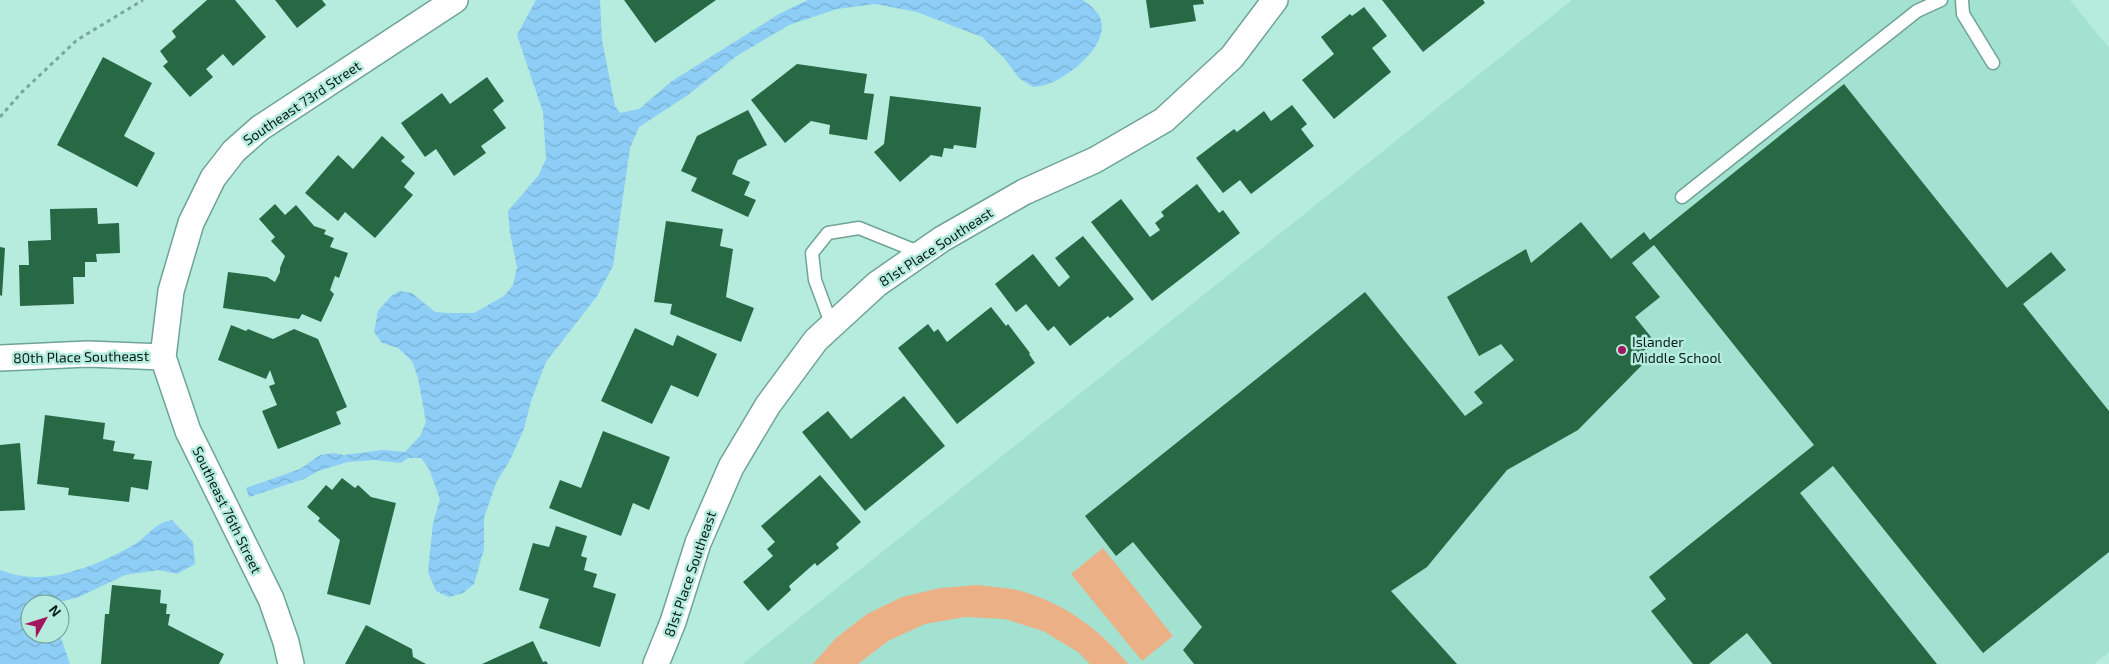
<svg xmlns="http://www.w3.org/2000/svg" width="2109" height="664" viewBox="0 0 2109 664" font-family="'Exo 2',sans-serif">
	<style>
		.built { fill: #a3e2d1 }
		.green { fill: #ebb086 }
		.water { fill: url(#water-waves) }
		.building { fill: #276845 }
		.lines { fill: none; stroke-linecap: round; stroke-linejoin: round }
		.service-casing { stroke: #6fa396; stroke-width: 15 }
		.minor-casing { stroke: #6fa396; stroke-width: 28 }
		.path { stroke: #7ba69b; stroke-width: 3; stroke-dasharray: 4 4; stroke-linecap: butt }
		.service { stroke: #fff; stroke-width: 12 }
		.minor { stroke: #fff; stroke-width: 25 }
		.poi-dot { fill: #a3175e; stroke: #b6ecde; stroke-width: 2 }
		.labels { text-anchor: middle; stroke-width: 5; stroke-linejoin: round; paint-order: stroke }
		.street-label { font-size: 14px; fill: #081e19; stroke: #b6ecde }
		.poi-label { font-size: 14px; fill: #081e19; stroke: #b6ecde; text-anchor: start }
	</style>
	<defs>
		<pattern id="water-waves" width="16" height="10" patternUnits="userSpaceOnUse" patternTransform="scale(1.25)"><rect width="16" height="10" fill="#8dcdf6"/><path d="M0 5q4-4 8 0t8 0" fill="none" stroke="#78b0d2"/></pattern>
	</defs>
	<rect width="100%" height="100%" fill="#b6ecde"/>
	<path class="built" d="M1572 0H2070L2109 48V652L2094 664H742Z"/>
	<path class="green" d="M1103 548 1173 636 1142 661 1071 574Z
		M978 585C991 587 1004 587 1017 590 1061 601 1100 629 1128 664H1090L1078 652 1043 631 1005 619 965 617 925 624 888 641 858 664H813L836 638 867 614 902 597 940 588Z"/>
	<path class="water" d="M536 0H600L602 40 615 106 620 113 639 109 672 81 779 14 808 0H1083C1090 5 1099 12 1101 20 1108 46 1070 76 1048 84 1043 86 1037 86 1033 87L1020 79 1004 58 982 37 917 12 875 4 837 9 789 25 735 57 688 95 639 127 630 148 613 266 597 296 546 362 531 401 524 429 510 460 496 483 484 518V549L474 584 463 593 449 597 436 591 428 572 433 523 440 499 429 469 421 458H408L401 463 374 460 348 462 318 471 304 479 249 497 246 488 300 469 320 455 334 453 344 455 383 450 405 452 420 436 426 422 418 378 412 361 398 348 382 343 374 332 378 311 391 296 400 291 412 293 435 312 449 313H474L504 296 513 285 517 267 510 233 508 211 538 176 546 159 543 112 517 35Z
		M172 520 193 542 195 564 177 574 159 570 125 575 79 597 53 604H30V634H58L62 641 70 664H0V570C7 572 15 575 22 576 58 582 105 562 135 544 149 535 155 523 172 520Z"/>
	<path class="building" d="M207 0H235L266 37 233 66 223 54 206 69 213 77 190 97 163 66 168 62 160 51 176 37 172 31Z
		M275 0H322L326 5 297 28Z
		M624 0H716L655 43Z
		M1146 0H1203L1204 4 1193 5 1196 21 1150 28Z
		M1382 0H1483L1485 3 1423 52Z
		M1364 7 1387 36 1372 48 1391 72 1334 119 1302 80 1334 54 1321 37 1350 14 1352 16Z
		M103 57 152 83 124 136 155 153 137 187 57 145Z
		M797 64 867 74 864 93 874 94 867 140 829 134 830 125 811 121 785 143 751 100Z
		M487 77 504 101 493 110 506 128 481 146 486 153 454 176 436 149 425 157 401 123 442 93 450 104Z
		M1844 84 2007 288 2051 252 2066 270 2023 304 2109 411V552L1983 653 1833 466 1800 493 1937 664H1772L1747 633 1709 664H1693L1651 611 1666 599 1649 577 1814 445 1654 245 1632 263 1660 297 1635 317 1655 342 1636 357 1642 365 1578 430 1507 470 1427 567 1391 591 1457 664H1194L1183 650 1202 627 1133 542 1116 556 1085 516 1365 292 1465 416 1483 403 1474 392 1514 360 1501 344 1479 356 1447 297 1526 249 1531 263 1581 222 1611 259 1644 232 1650 240Z
		M890 96 981 107 976 148 954 145 953 149 944 148 942 157 931 155 900 182 874 152 884 144Z
		M1292 105 1307 124 1301 129 1314 146 1251 194 1240 180 1223 193 1196 158 1234 129 1237 132 1264 111 1271 121Z
		M748 110 767 145 738 160 732 174 750 182 744 195 756 200 748 217 691 191 697 178 681 171 697 136Z
		M382 136 405 157 401 161 415 173 404 187 413 195 375 238 345 212 338 221 305 193 338 155 353 169Z
		M1197 184 1219 213 1223 210 1240 233 1152 301 1091 222 1121 199 1150 237 1160 230 1155 223 1164 216 1161 212Z
		M275 204 285 215 296 205 314 226 326 230 324 234 334 238 330 247 348 253 339 278 335 276 330 290 334 294 321 322 302 314 299 319 223 308 228 272 267 277 275 282 280 272V268L285 256 271 241 275 237 259 219Z
		M97 208 98 224 119 223 120 253 96 254 97 262H85V277H73L74 304 20 306 19 265H29L28 241 51 240 50 209Z
		M666 221 723 229 720 246 733 249 726 297 754 308 741 342 670 314 672 304 654 302Z
		M1083 236 1134 299 1110 318 1108 316 1070 346 1054 326 1048 331 1026 304 1016 312 995 284 1033 254 1059 287 1070 277 1055 258Z
		M0 247 5 248 2 296 0 295Z
		M991 307 1006 326 1008 324 1030 353 1029 354 1035 363 957 424 898 348 928 324 934 332 938 329 947 342Z
		M231 325 246 331 248 329 273 339 294 329 318 339 347 407 336 412 341 424 278 449 262 411 277 405 269 386 275 384 270 370 266 379 218 360Z
		M635 328 673 346 677 335 717 354 698 397 671 385 652 424 601 401Z
		M904 396 945 446 865 511 802 432 828 411 851 439Z
		M45 415 105 423 103 439 115 441 113 451 135 454 133 459 152 461 148 490 131 487 129 502 68 495 69 488 37 484Z
		M603 431 670 457 649 510 633 503 621 536 549 508 560 480 581 488Z
		M20 443 25 510 0 511V445Z
		M820 475 861 522 836 544 839 548 817 566 815 563 789 586 791 590 768 611 743 582 773 556 767 549 775 542 761 526Z
		M342 478 355 488 358 485 371 497 396 503 370 605 327 594 340 540 318 521 320 518 307 507 326 485 332 490Z
		M556 526 587 536 581 556 587 558 584 570 597 574 593 587 616 594 600 647 539 628 549 599 519 590 533 543 549 547Z
		M112 585 161 590 160 603 167 604 166 614H170L168 625 224 654 219 664H101L105 614H109Z
		M366 625 412 649 413 657 426 664H345Z
		M533 641 543 662 546 661 548 664H482Z"/>
	<g class="lines">
		<g class="service-casing">
			<path id="service" d="M1962 0 1963 14 1993 63
				M1682 197 1917 11 1941 0
				M832 326 815 280 812 253 828 233 859 228 921 253"/>
		</g>
		<g class="minor-casing">
			<path id="minor" d="M0 358 88 354 163 357
				M291 664 286 642 271 599 188 431 163 357 171 291 191 223 213 178 234 151 260 128 455 0
				M656 664 673 622 698 543 731 467 768 405 816 340 877 284 942 239 1024 192 1095 160 1164 120 1232 57 1275 0"/>
		</g>
		<path class="path" d="M0 117 21 93 77 40 143 0"/>
		<use href="#service" class="service"/>
		<use href="#minor" class="minor"/>
	</g>
	<circle class="poi-dot" cx="1622" cy="350" r="5"/>
	<g class="labels">
		<g class="street-label">
			<text transform="translate(302 103) rotate(-34)" y="5">Southeast 73rd Street</text>
			<text transform="translate(936 247) rotate(-33)" y="5">81st Place Southeast</text>
			<text transform="translate(81 357) rotate(-1)" y="5">80th Place Southeast</text>
			<text transform="translate(227 510) rotate(64)" y="5">Southeast 76th Street</text>
			<text transform="translate(690 574) rotate(-71)" y="5">81st Place Southeast</text>
		</g>
		<g class="poi-label">
			<text x="1632" y="347">Islander<tspan x="1632" dy="16">Middle School</tspan></text>
		</g>
	</g>
	<g transform="translate(45 619) rotate(51)"><circle r="24" fill="#b6ecde" stroke="#709a8f"/>
	<path d="M0-4L9 19L0 12L-9 19Z" fill="#a3175e"/>
	<text y="-8" font-size="14" font-weight="bold" text-anchor="middle" fill="#081e19">N</text>
	</g>
</svg>
